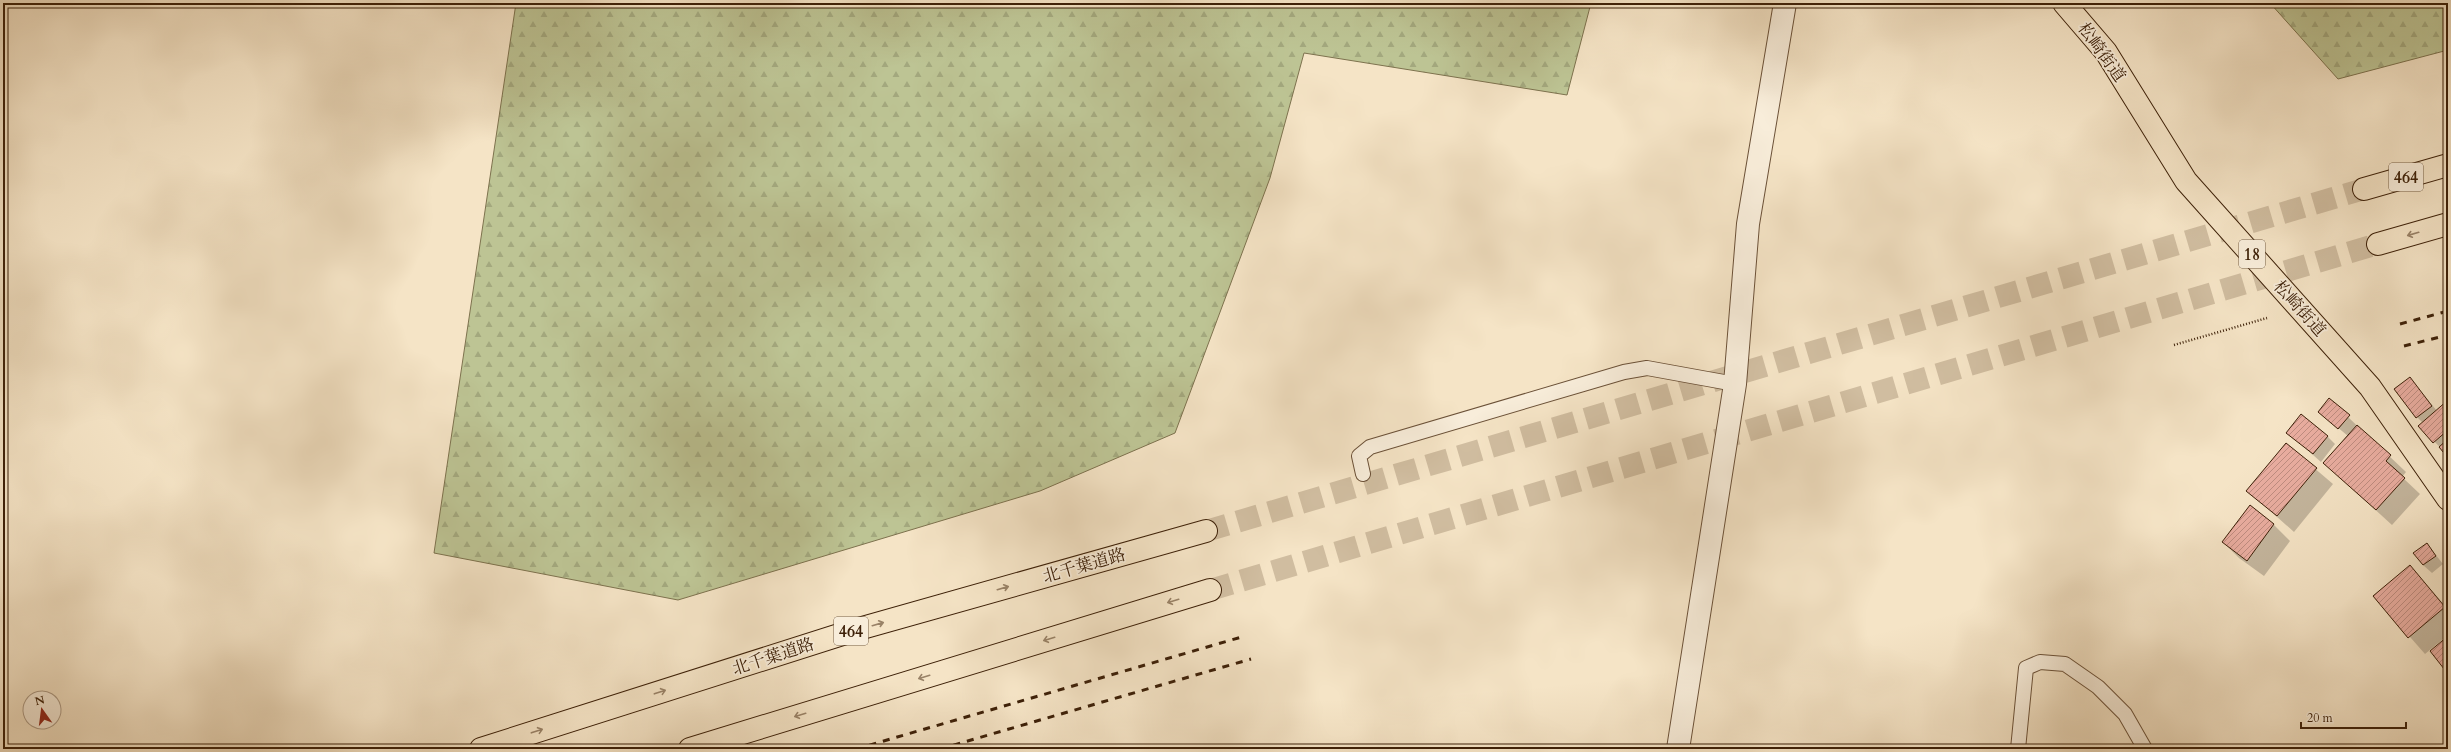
<svg xmlns="http://www.w3.org/2000/svg" width="2451" height="752" viewBox="0 0 2451 752" font-family="Cardo,'Noto Serif JP',serif">
	<style>
		.forest { fill: url(#forest-firs); stroke: #7d724e }
		.shadow { fill: #0003 }
		.building { fill: url(#building-hatch); stroke: #3d2008 }
		.lines { fill: none; stroke-linecap: round; stroke-linejoin: round }
		.trunk-tunnel { stroke: #d0bda0; stroke-width: 22; stroke-dasharray: 22 11; stroke-linecap: butt }
		.service-casing { stroke: #6b5138; stroke-width: 16 }
		.tertiary-casing { stroke: #6b5138; stroke-width: 24 }
		.primary-casing { stroke: #3d2008; stroke-width: 24 }
		.trunk-casing { stroke: #3d2008; stroke-width: 24 }
		.path { stroke: #3d2008; stroke-width: 2.5; stroke-dasharray: 1 2; stroke-linecap: butt }
		.service { stroke: #f8edda; stroke-width: 14 }
		.tertiary { stroke: #f8edda; stroke-width: 22 }
		.primary { stroke: #f5e4c6; stroke-width: 22 }
		.trunk { stroke: #f5e4c6; stroke-width: 22 }
		.rail { stroke: #3d2008; stroke-width: 3; stroke-dasharray: 7 7; stroke-linecap: butt }
		.oneway { stroke: #998267 }
		.labels { text-anchor: middle; stroke-width: 3.5; stroke-linejoin: round; paint-order: stroke }
		.shield { fill: #f8edda; stroke: #755e47; stroke-width: 1 }
		.shield-label { font-size: 16px; font-weight: bold; fill: #3d2008 }
		.street-label { font-size: 17px; fill: #3d2008; stroke: #f8edda }
	</style>
	<defs>
		<pattern id="forest-firs" width="22" height="20" patternUnits="userSpaceOnUse"><rect width="22" height="20" fill="#bdc494"/><path d="M5 1l3.5 6h-7zM16 11l3.5 6h-7z" fill="#a3a87e"/></pattern>
		<pattern id="building-hatch" width="6" height="6" patternUnits="userSpaceOnUse"><rect width="6" height="6" fill="#e9ada0"/><path d="M-1 1l2-2M0 6l6-6M5 7l2-2" fill="none" stroke="#be8c80"/></pattern>
	</defs>
	<rect width="100%" height="100%" fill="#f5e4c6"/>
	<filter id="stains"><feTurbulence type="fractalNoise" baseFrequency=".005" numOctaves="4"/><feColorMatrix values="0 0 0 0 .2 0 0 0 0 .09 0 0 0 0 .02 0 0 0 .5 -.17"/></filter>
	<radialGradient id="worn" r=".72"><stop offset=".6" stop-color="#630" stop-opacity="0"/><stop offset="1" stop-color="#630" stop-opacity=".3"/></radialGradient>
	<path class="forest" d="M516 3H1591L1567 95 1304 53 1270 178 1175 433 1040 491 678 600 434 553Z
		M2270 3H2448V50L2338 79Z"/>
	<path class="shadow" d="M2410 378 2437 411 2448 401V456L2420 426 2423 423 2417 417Z
		M2329 399 2406 472 2402 477 2420 494 2392 525 2324 463 2348 436 2319 412Z
		M2288 433 2327 436 2335 444 2321 462Z
		M2286 444 2333 484 2294 532 2248 491Z
		M2250 507 2274 525 2290 541 2264 576 2239 558 2223 542Z
		M2427 544 2443 564 2432 573 2423 565Z
		M2448 551V557L2445 553Z
		M2410 566 2448 609V635L2425 654 2374 596Z"/>
	<path class="building" d="M2410 377 2432 406 2416 418 2394 389Z
		M2329 398 2350 415 2338 429 2318 412Z
		M2448 400V430L2433 443 2418 426Z
		M2301 414 2328 436 2313 454 2286 433Z
		M2357 425 2391 455 2386 461 2405 478 2376 510 2323 463Z
		M2448 439V458L2439 447Z
		M2286 443 2317 468 2277 516 2246 491Z
		M2250 505 2274 524 2247 561 2222 542Z
		M2427 543 2436 556 2423 565 2413 553Z
		M2410 565 2445 607 2408 638 2373 596Z
		M2448 636V674L2430 651Z"/>
	<g class="lines">
		<path class="trunk-tunnel" d="M1206 531 2364 189
			M1210 590 2378 244"/>
		<g class="service-casing">
			<path id="service" d="M1363 474 1359 456 1370 447 1624 372 1647 368 1735 384
				M2018 749 2026 668 2040 662 2065 664 2098 687 2125 714 2145 749"/>
		</g>
		<g class="tertiary-casing">
			<path id="tertiary" d="M1678 749 1735 384 1748 224 1785 3"/>
		</g>
		<g class="primary-casing">
			<path id="primary" d="M2064 3 2106 52 2186 181 2370 387 2448 499"/>
		</g>
		<g class="trunk-casing">
			<path id="trunk" d="M2364 189 2448 165
				M2378 244 2448 224
				M481 749 855 630 1206 531
				M690 749 1210 590"/>
		</g>
		<path class="path" d="M2174 345 2267 318"/>
		<use href="#service" class="service"/>
		<use href="#tertiary" class="tertiary"/>
		<use href="#primary" class="primary"/>
		<use href="#trunk" class="trunk"/>
		<path class="rail" d="M2400 324 2448 311
			M2404 346 2448 335
			M856 749 1245 636
			M940 749 1251 659"/>
	</g>
	<defs><path id="oneway-shaft" d="M-6 0H5M1.5-3L5.5 0L1.5 3" fill="none" stroke-width="1.6" stroke-linecap="round" stroke-linejoin="round"/></defs>
	<g class="oneway">
		<use href="#oneway-shaft" transform="translate(2413 234) rotate(164)"/>
		<use href="#oneway-shaft" transform="translate(1003 588) rotate(-16)"/>
		<use href="#oneway-shaft" transform="translate(1173 601) rotate(163)"/>
		<use href="#oneway-shaft" transform="translate(878 624) rotate(-16)"/>
		<use href="#oneway-shaft" transform="translate(1049 639) rotate(163)"/>
		<use href="#oneway-shaft" transform="translate(924 677) rotate(163)"/>
		<use href="#oneway-shaft" transform="translate(660 692) rotate(-18)"/>
		<use href="#oneway-shaft" transform="translate(800 715) rotate(163)"/>
		<use href="#oneway-shaft" transform="translate(537 731) rotate(-18)"/>
	</g>
	<g class="labels">
		<g class="shield">
			<rect x="2389" y="163" width="34" height="28" rx="3"/>
			<rect x="2239" y="240" width="26" height="28" rx="3"/>
			<rect x="834" y="617" width="34" height="28" rx="3"/>
		</g>
		<g class="shield-label">
			<text x="2406" y="183">464</text>
			<text x="2252" y="260">18</text>
			<text x="851" y="637">464</text>
		</g>
		<g class="street-label">
			<text transform="translate(2102 52) rotate(54)" y="6">松崎街道</text>
			<text transform="translate(2300 308) rotate(48)" y="6">松崎街道</text>
			<text transform="translate(1084 565) rotate(-16)" y="6">北千葉道路</text>
			<text transform="translate(773 656) rotate(-18)" y="6">北千葉道路</text>
		</g>
	</g>
	<rect width="2451" height="752" fill="none" stroke="#f5e4c6" stroke-width="16"/>
	<rect x="4" y="4" width="2443" height="744" fill="none" stroke="#3d2008" stroke-width="2"/>
	<rect x="8" y="8" width="2435" height="736" fill="none" stroke="#3d2008"/>
	<g transform="translate(42 710) rotate(346)"><circle r="19" fill="#f8edda" stroke="#ad9b86"/>
	<path d="M0-3L7 15L0 10L-7 15Z" fill="#8f2418"/>
	<text y="-6" font-size="11" font-weight="bold" text-anchor="middle" fill="#3d2008">N</text>
	</g>
	<path d="M2301 722v6h105v-6" fill="none" stroke="#3d2008" stroke-width="2"/>
	<text x="2307" y="722" font-size="12" fill="#3d2008" stroke="#f8edda" stroke-width="3" paint-order="stroke">20 m</text>
	<rect width="100%" height="100%" filter="url(#stains)"/>
	<rect width="100%" height="100%" fill="url(#worn)"/>
</svg>
